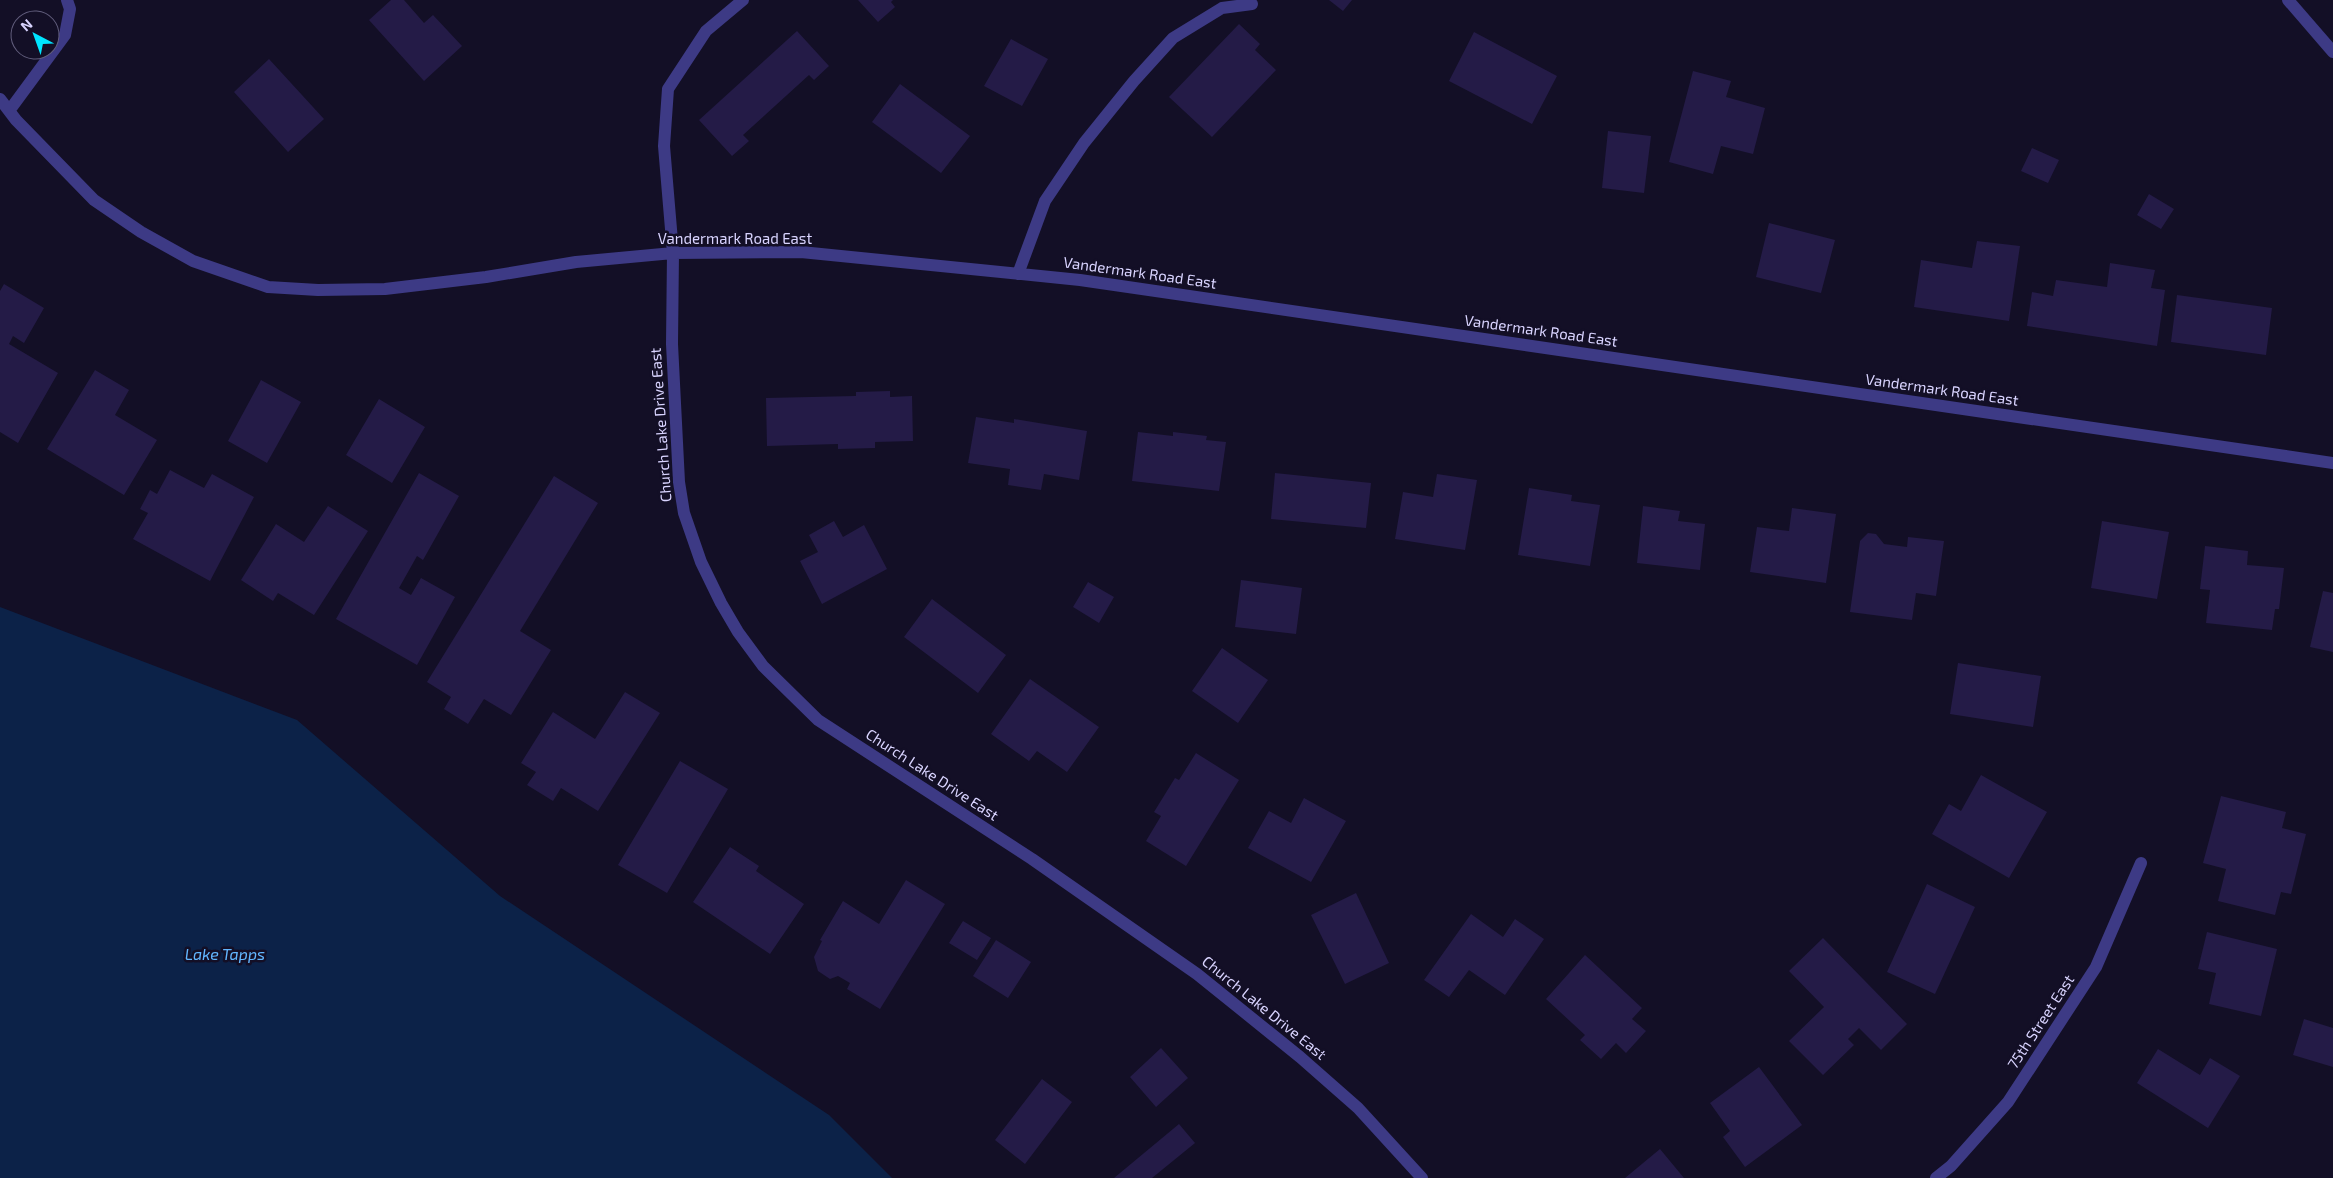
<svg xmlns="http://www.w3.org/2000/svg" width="2333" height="1178" viewBox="0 0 2333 1178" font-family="'Exo 2',sans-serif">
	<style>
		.water { fill: #0c2248 }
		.building { fill: #241b47 }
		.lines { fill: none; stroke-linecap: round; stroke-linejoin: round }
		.minor { stroke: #3d3a85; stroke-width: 12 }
		.labels { text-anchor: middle; stroke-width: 5; stroke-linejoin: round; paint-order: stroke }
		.street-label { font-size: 15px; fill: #d9d4ff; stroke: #130f26 }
		.water-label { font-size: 16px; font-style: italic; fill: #62b6ff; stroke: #130f26 }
	</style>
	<rect width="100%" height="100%" fill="#130f26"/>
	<path class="water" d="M0 607 297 720 500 896 829 1115 892 1178H0Z"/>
	<path class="building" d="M391 0H404L424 23 433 15 462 46 424 81 369 20Z
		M858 0H893L891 2 895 7 878 22Z
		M1329 0H1352L1343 11Z
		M1239 24 1260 44 1255 50 1276 70 1212 137 1169 97Z
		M797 31 829 66 814 80 809 75 743 135 749 141 732 156 699 120Z
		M1474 32 1557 76 1532 124 1449 81Z
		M1011 39 1048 59 1022 106 984 86Z
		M269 59 324 119 288 152 234 92Z
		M1693 71 1731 81 1726 97 1765 108 1753 154 1721 146 1713 174 1669 162Z
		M900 84 970 136 941 173 872 122Z
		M1608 131 1651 136 1644 193 1602 188Z
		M2032 148 2059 160 2048 183 2021 171Z
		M2149 194 2174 209 2161 229 2137 215Z
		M1769 223 1835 240 1821 293 1756 277Z
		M1977 241 2020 246 2009 321 1914 307 1921 260 1972 268Z
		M2110 263 2155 270 2151 288 2165 290 2157 346 2027 326 2032 292 2053 296 2056 280 2107 287Z
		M4 284 44 308 24 343 13 336 9 344 58 373 18 443 0 432V291Z
		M2177 295 2272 308 2266 355 2171 342Z
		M95 370 129 390 115 415 157 440 124 495 47 449Z
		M261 380 301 402 267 463 228 441Z
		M890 391V397L912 396 913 441 875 442V448L838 449V444L767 446 766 398 856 396V392Z
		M379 399 425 427 392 483 346 455Z
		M976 417 1014 423V419L1087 431 1079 480 1044 474 1041 490 1008 485 1010 469 968 463Z
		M1138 432 1173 436V432L1207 436 1206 440 1226 442 1219 491 1132 481Z
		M170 470 204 488 212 474 254 497 210 581 133 539 148 513 140 509 150 490 157 494Z
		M419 473 459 496 423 560 417 556 399 588 411 595 421 578 455 597 417 665 336 619Z
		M1275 473 1371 483 1366 528 1271 519Z
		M1437 474 1477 480 1465 550 1395 539 1403 492 1433 497Z
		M554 476 598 503 520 631 551 650 511 715 484 699 468 724 444 709 451 697 427 682Z
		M1529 488 1572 495 1571 501 1600 505 1590 566 1518 555Z
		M328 506 368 531 314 615 278 593 273 601 241 580 276 524 304 542Z
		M1643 506 1680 511 1678 521 1705 524 1700 570 1637 563Z
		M1792 508 1836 514 1826 583 1750 572 1757 527 1789 531Z
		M834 521 843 537 864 525 887 569 822 604 800 561 818 552 809 535Z
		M2102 521 2169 532 2157 599 2091 588Z
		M1868 533 1876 534 1884 544 1907 547 1908 537 1944 541 1936 596 1916 593 1912 620 1850 612 1860 541Z
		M2205 546 2248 551 2247 565 2284 568 2279 609H2275L2272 630 2206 623 2210 590 2200 589Z
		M1241 580 1302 588 1296 634 1235 627Z
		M1088 582 1114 597 1099 623 1073 607Z
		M2323 591 2333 593V652L2310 647Z
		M932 599 1006 655 978 693 904 637Z
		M1222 648 1268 680 1238 723 1192 691Z
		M1958 663 2041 676 2033 727 1950 714Z
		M1030 679 1099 727 1067 772 1037 751 1029 761 991 734Z
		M625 692 660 713 598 811 561 788 553 801 527 785 536 772 521 763 553 712 595 739Z
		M1196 753 1239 780 1186 866 1146 841 1161 816 1154 812 1175 778 1179 780Z
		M680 761 728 789 667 893 618 865Z
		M1981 775 2047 812 2009 878 1932 834 1949 804 1961 811Z
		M2221 796 2286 812 2282 828 2306 834 2291 894 2281 892 2275 915 2218 901 2226 869 2203 863Z
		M1304 798 1346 821 1311 882 1248 848 1269 811 1291 823Z
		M730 847 759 866 756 871 804 904 770 954 693 902Z
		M906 880 945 904 880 1009 847 989 850 983 838 976 830 979 818 971 814 957 822 941 820 940 843 901 879 924Z
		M1927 884 1975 907 1935 994 1887 972Z
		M1356 893 1389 963 1345 984 1311 915Z
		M1471 914 1503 937 1515 919 1544 939 1505 995 1469 970 1449 997 1424 980Z
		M963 921 991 938 977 960 949 943Z
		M2207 932 2277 949 2261 1016 2209 1004 2216 973 2198 969Z
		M1823 938 1907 1024 1881 1050 1859 1028 1848 1039 1854 1045 1823 1075 1789 1041 1824 1007 1789 971Z
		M996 940 1031 962 1008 998 973 976Z
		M1585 955 1642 1008 1632 1019 1646 1031 1626 1053 1616 1043 1601 1059 1580 1040 1585 1035 1546 999Z
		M2304 1019 2333 1028V1067L2293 1055Z
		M1161 1048 1188 1078 1156 1107 1130 1077Z
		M2158 1049 2200 1075 2210 1058 2240 1076 2208 1128 2137 1083Z
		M1759 1067 1802 1125 1745 1167 1723 1137 1730 1131 1710 1103Z
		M1042 1079 1072 1102 1025 1164 995 1140Z
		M1179 1124 1195 1143 1152 1178H1114Z
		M1660 1149 1684 1178H1625Z"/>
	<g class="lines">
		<path class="minor" d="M743 0 706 31 668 89 664 146 673 253 672 344 679 482 684 513 701 562 721 603 738 632 763 666 818 720 1032 859 1197 974 1300 1057 1358 1108 1422 1178
			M2288 0 2333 52
			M0 99 16 120 94 200 141 232 193 261 268 287 318 290 385 289 486 277 576 262 673 253 801 252 1080 280 2333 463
			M9 111 65 35 70 9 67 0
			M1018 274 1045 201 1084 143 1134 81 1173 38 1222 8 1252 4
			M1936 1178 1951 1166 2008 1102 2096 967 2141 863"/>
	</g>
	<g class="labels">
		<g class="street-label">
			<text x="735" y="244">Vandermark Road East</text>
			<text transform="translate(1140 273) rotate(8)" y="5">Vandermark Road East</text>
			<text transform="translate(1541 331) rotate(8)" y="5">Vandermark Road East</text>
			<text transform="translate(1942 390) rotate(8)" y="5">Vandermark Road East</text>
			<text transform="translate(661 425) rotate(-94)" y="5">Church Lake Drive East</text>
			<text transform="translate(932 775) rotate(33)" y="5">Church Lake Drive East</text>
			<text transform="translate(1264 1008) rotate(39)" y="5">Church Lake Drive East</text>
			<text transform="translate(2041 1022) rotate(-57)" y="5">75th Street East</text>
		</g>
		<g class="water-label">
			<text x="225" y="960">Lake Tapps</text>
		</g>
	</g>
	<g transform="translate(35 35) rotate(319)"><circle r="24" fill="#130f26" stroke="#625e7d"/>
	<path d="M0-4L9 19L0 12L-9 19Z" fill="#00e5ff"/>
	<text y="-8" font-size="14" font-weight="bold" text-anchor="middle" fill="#d9d4ff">N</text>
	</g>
</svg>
